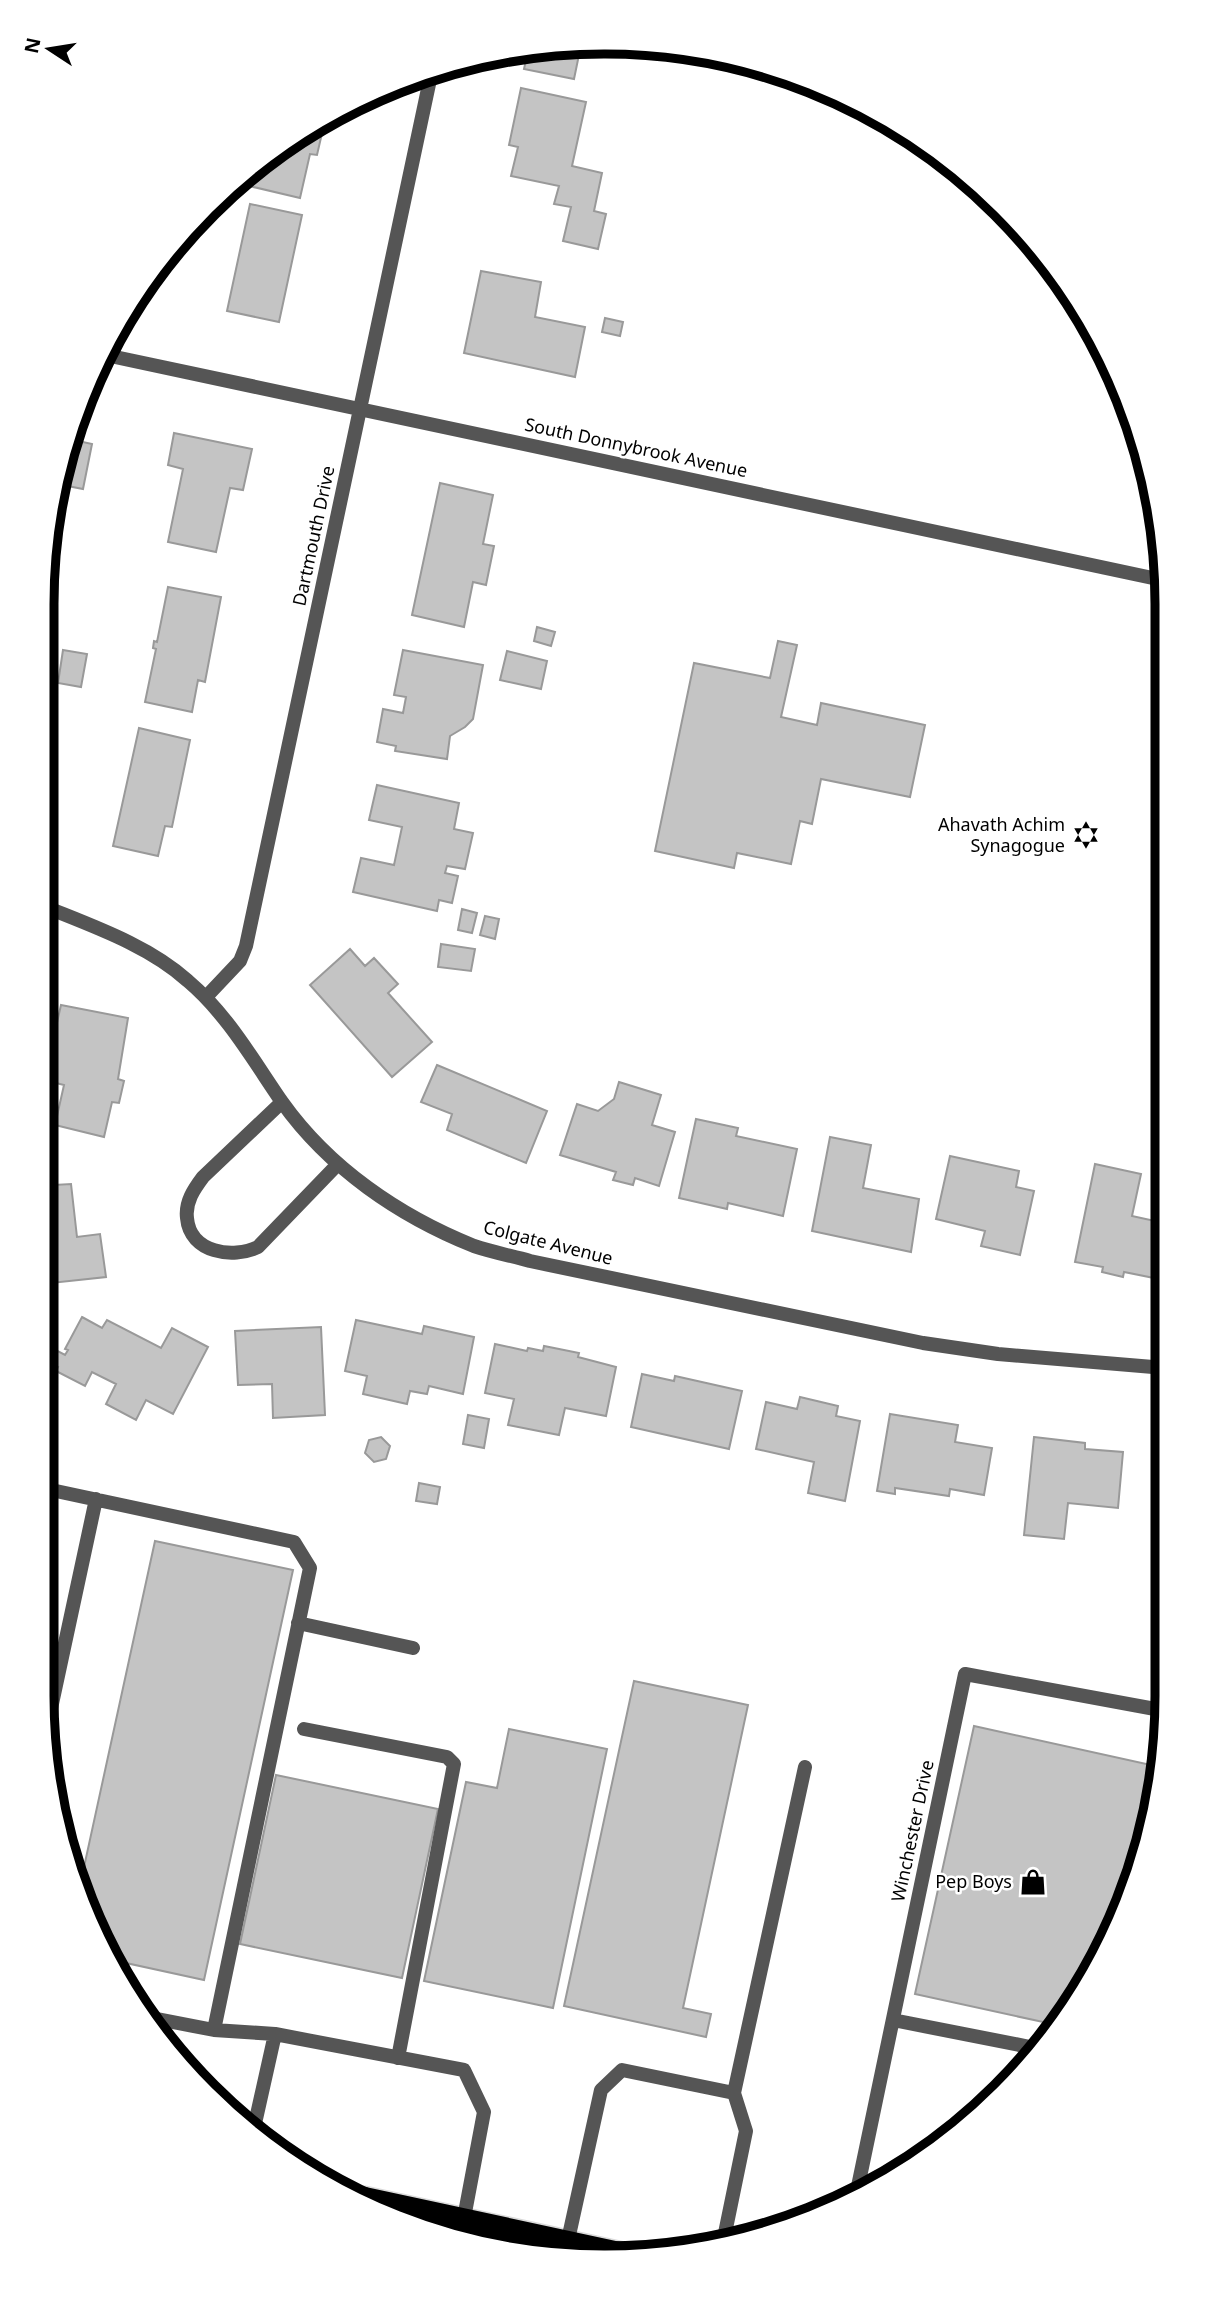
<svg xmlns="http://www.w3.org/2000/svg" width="1209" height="2300" viewBox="0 0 1209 2300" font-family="'Noto Sans',sans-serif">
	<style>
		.building { fill: #c4c4c4; stroke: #999; stroke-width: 2 }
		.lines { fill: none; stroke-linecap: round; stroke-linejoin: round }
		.primary-casing { stroke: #dbdbdb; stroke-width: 21 }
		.lane { stroke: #555; stroke-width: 14 }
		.street { stroke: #555; stroke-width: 14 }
		.primary { stroke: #000; stroke-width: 18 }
		.labels { text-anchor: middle; stroke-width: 5; stroke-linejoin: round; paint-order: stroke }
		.street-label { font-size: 18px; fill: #000; stroke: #fff }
		.poi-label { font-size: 18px; fill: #000; stroke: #fff; text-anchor: end }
		.rim { fill: none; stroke: #000; stroke-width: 9 }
	</style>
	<rect width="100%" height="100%" fill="#fff"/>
	<path class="building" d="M581 45 574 79 524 69 529 47Z
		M521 88 586 102 572 166 602 173 594 211 606 214 598 249 563 241 571 207 554 204 559 186 511 176 518 147 509 145Z
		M316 122 315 127 323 129 317 155 310 154 300 198 245 185 248 171Z
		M250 204 302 215 279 322 227 311Z
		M481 271 541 282 535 317 585 327 575 377 464 353Z
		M605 318 623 322 620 336 602 332Z
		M174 433 252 449 243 490 230 488 216 552 168 542 183 469 168 465Z
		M69 439 92 444 83 489 57 484 61 459Z
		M440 483 493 495 483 544 494 546 486 585 473 582 464 627 412 615Z
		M168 587 221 597 205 682 198 680 192 712 145 702 156 649 153 648 154 641 157 642Z
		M537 627 555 632 551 646 534 641Z
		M778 641 797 645 781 717 817 725 821 703 925 725 910 797 821 779 812 824 800 821 791 864 737 853 734 868 655 851 694 663 770 678Z
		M63 650 87 654 81 687 58 683Z
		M403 650 483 665 473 719 465 727 450 736 447 759 395 751 396 746 377 742 383 709 403 713 406 697 394 695Z
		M507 651 547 661 541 689 500 680Z
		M139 728 190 740 172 827 165 826 158 856 113 846Z
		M377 785 459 803 454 829 473 833 465 869 447 866 445 873 458 876 452 903 439 900 437 911 353 892 361 858 394 865 402 827 369 820Z
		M462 909 477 913 472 933 458 930Z
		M485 916 499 919 495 939 480 935Z
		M441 944 475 949 471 971 438 967Z
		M350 949 365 966 374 958 398 984 388 993 432 1042 392 1077 310 985Z
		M61 1005 128 1018 118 1079 124 1081 119 1103 112 1102 104 1137 55 1125 64 1085 44 1080Z
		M437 1065 547 1111 526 1163 447 1130 452 1114 421 1102Z
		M619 1082 661 1095 652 1125 675 1132 659 1186 635 1178 633 1185 613 1180 616 1172 560 1155 577 1104 598 1111 614 1099Z
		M696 1119 738 1128 736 1136 797 1149 783 1216 728 1203 727 1209 679 1198Z
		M830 1137 871 1145 863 1188 919 1199 911 1252 812 1231Z
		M49 1146 54 1185 71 1184 77 1237 100 1234 106 1277 42 1284 43 1147Z
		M950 1156 1019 1171 1016 1187 1034 1191 1020 1255 981 1246 985 1231 936 1219Z
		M1095 1164 1141 1174 1132 1216 1164 1223 1154 1278 1124 1272 1123 1277 1102 1272 1103 1267 1075 1262Z
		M82 1317 102 1328 107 1320 161 1348 172 1328 208 1347 173 1414 146 1400 136 1420 106 1404 116 1384 92 1372 85 1386 56 1371 58 1367 42 1359 48 1346 65 1355 68 1350 65 1349Z
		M356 1320 422 1334 424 1326 474 1337 463 1394 429 1386 427 1394 410 1391 407 1404 363 1394 367 1376 345 1371Z
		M321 1327 325 1415 273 1418 272 1384 238 1385 235 1331Z
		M495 1344 527 1351 528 1348 543 1351 544 1346 579 1353 578 1357 616 1367 606 1416 565 1408 559 1435 508 1425 514 1399 485 1393Z
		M642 1374 674 1381 675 1376 742 1391 729 1449 631 1427Z
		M800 1397 838 1406 836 1416 860 1421 845 1501 808 1493 814 1462 756 1449 766 1402 797 1409Z
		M890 1414 958 1425 955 1442 992 1448 984 1495 950 1489 949 1496 895 1488V1494L877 1491Z
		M468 1415 489 1419 484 1448 463 1444Z
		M381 1437 390 1446 386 1459 374 1462 365 1453 369 1440Z
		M1034 1437 1085 1443V1449L1123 1452 1118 1508 1068 1503 1064 1539 1024 1535Z
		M1165 1466V1510L1159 1509Z
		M419 1483 440 1487 437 1504 416 1501Z
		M155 1541 293 1570 204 1980 117 1961 79 1890Z
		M634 1681 748 1705 683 2008 711 2014 706 2037 564 2006Z
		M974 1726 1160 1767 1148 1841 1109 1945 1052 2024 915 1994Z
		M509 1729 607 1749 553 2008 424 1981 466 1782 497 1788Z
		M276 1775 438 1809 402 1978 240 1944Z"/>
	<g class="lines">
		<g class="primary-casing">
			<path id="primary" d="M365 2196 643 2256"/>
		</g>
		<path class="lane" d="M42 1488 294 1542 310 1568 214 2030 147 2017
			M298 1623 413 1648
			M47 1727 96 1499
			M304 1729 447 1757 454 1764 398 2058
			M893 2020 1035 2048
			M214 2030 275 2034
			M254 2128 275 2034 464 2070 484 2112 464 2218
			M856 2196 965 1674 1166 1711
			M724 2238 746 2131 734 2093 805 1767
			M566 2249 601 2090 622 2070 734 2093"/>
		<path class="street" d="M101 354 1162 580
			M43 906C92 926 148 945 188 981 227 1014 253 1060 282 1102 329 1168 399 1216 474 1246 492 1252 512 1256 530 1261L923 1343 998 1354 1165 1368
			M206 997 240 961 246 946 432 70
			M282 1102 203 1177C194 1189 185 1202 187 1218 190 1253 233 1259 258 1247L338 1164"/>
		<use href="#primary" class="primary"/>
	</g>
	<defs>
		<g id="synagogue-bare" transform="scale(2.1)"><path d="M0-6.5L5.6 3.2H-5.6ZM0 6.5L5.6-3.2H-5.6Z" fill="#000" stroke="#fff" stroke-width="2.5" paint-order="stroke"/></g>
		<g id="shop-bare" transform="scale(2.1)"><path d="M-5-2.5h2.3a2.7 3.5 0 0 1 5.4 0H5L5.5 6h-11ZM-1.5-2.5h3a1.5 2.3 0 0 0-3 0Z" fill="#000" stroke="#fff" stroke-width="2.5" paint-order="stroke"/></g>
	</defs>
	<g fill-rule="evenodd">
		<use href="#synagogue-bare" x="1086" y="835"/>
		<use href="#shop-bare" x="1033" y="1882"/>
	</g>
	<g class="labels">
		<g class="street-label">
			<text transform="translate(636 448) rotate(12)" y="6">South Donnybrook Avenue</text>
			<text transform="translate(314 536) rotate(-78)" y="6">Dartmouth Drive</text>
			<text transform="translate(548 1243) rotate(14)" y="6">Colgate Avenue</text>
			<text transform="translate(913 1831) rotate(-78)" y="6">Winchester Drive</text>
		</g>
		<g class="poi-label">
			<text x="1065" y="831">Ahavath Achim<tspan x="1065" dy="21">Synagogue</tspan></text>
			<text x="1012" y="1888">Pep Boys</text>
		</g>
	</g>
	<path d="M0 0H1209V2300H0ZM604 54H605A550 550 0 0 1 1155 604V1696A550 550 0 0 1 605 2246H604A550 550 0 0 1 54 1696V604A550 550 0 0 1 604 54Z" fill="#fff" fill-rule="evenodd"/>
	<path class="rim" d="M604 54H605A550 550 0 0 1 1155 604V1696A550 550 0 0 1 605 2246H604A550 550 0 0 1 54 1696V604A550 550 0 0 1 604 54Z"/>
	<g transform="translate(49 49) rotate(282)" stroke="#ffffff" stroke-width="5" paint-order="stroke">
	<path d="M0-5L12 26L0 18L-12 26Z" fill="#000000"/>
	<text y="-10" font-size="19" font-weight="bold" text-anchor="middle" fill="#000000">N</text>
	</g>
</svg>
